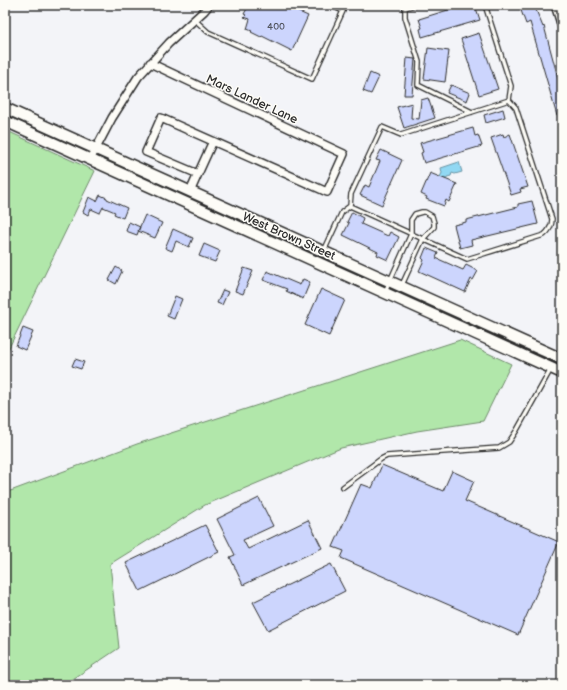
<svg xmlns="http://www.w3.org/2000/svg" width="567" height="690" viewBox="0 0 567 690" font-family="'Balsamiq Sans',sans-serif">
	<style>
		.green { fill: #b1e7aa; stroke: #6e896a }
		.water { fill: #91d8f3; stroke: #6893a3 }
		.building { fill: #ccd5fd; stroke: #2b2b2b }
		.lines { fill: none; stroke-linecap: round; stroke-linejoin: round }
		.service-casing { stroke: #2b2b2b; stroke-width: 6 }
		.minor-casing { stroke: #2b2b2b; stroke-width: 10 }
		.secondary-casing { stroke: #2b2b2b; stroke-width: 13 }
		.service { stroke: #fdfcf7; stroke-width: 3.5 }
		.minor { stroke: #fdfcf7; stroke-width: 7 }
		.secondary { stroke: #fdfcf7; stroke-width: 10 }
		.labels { text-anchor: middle; stroke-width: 3; stroke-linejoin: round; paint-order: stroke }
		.number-label { font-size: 10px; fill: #535660 }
		.street-label { font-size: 12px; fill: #2b2b2b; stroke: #fdfcf7 }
	</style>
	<rect width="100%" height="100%" fill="#f3f4f8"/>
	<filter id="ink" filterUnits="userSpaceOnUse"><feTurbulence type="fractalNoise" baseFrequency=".025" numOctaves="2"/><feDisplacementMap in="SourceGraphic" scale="8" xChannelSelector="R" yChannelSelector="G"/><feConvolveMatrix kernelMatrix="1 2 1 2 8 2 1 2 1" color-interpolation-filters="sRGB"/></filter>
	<g filter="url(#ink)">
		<path class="green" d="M5 130 95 171 5 356Z
			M460 340 511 364 483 421 417 431 341 448 205 505 110 564 119 648 64 685H5V493L137 444Z"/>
		<path class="water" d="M459 162 462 172 455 174 452 173 451 176 447 177 446 179 440 177 442 173 441 168Z"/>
		<path class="building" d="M249 5H283L308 16 292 51 262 36 261 37 251 32 252 31 247 29 250 19 244 17 246 15 244 14Z
			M464 5H472L473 9 476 8 480 20 422 37 420 29 422 28 419 19Z
			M519 5H534L543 27 544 26 562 93V114L557 116 530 22 526 24Z
			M479 33 498 89 479 95 461 39Z
			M428 48 449 51 445 82 424 79Z
			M407 58 415 59 412 95H404Z
			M370 73 379 77 371 94 363 91Z
			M451 85 470 93 467 101 447 93Z
			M428 98 435 118 404 128 397 107 412 103 411 118 419 119 421 100Z
			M503 109 505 117 486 123 484 115Z
			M473 128 475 136 478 135 482 146 424 163 421 153 423 152 420 143Z
			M503 134 504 137 510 134 528 187 520 189 521 192 511 195 491 138Z
			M381 150 402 160 382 205 360 195 365 185 369 187 380 161 376 160Z
			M430 173 457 184 449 202 446 200 444 206 426 199 427 197 421 194Z
			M100 195 107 198V199L127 208 123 218 114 214 115 212 103 207 100 213 91 209 88 215 83 212 89 197 97 201Z
			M532 201 538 224 471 240 472 245 460 248 454 225 466 222V220L518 207V204Z
			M352 212 363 218 361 224 388 236 390 232 399 237 388 260 377 255 378 252 343 235 349 223 347 222Z
			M145 215 162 223 155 238 138 231Z
			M129 222 140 227 137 235 126 231Z
			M173 229 193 238 189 247 176 241 172 251 165 248Z
			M204 244 220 251 215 262 199 256Z
			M426 248 438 253 436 258 463 270 466 265 478 271 473 280 471 279 465 292 419 271 424 260 422 258Z
			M116 267 122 271 116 284 109 280Z
			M244 268 253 271 243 294 235 291Z
			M267 271 300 285 303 279 310 282 303 299 286 291 287 289 263 280Z
			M321 289 345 300 329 336 305 325Z
			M223 290 228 292 222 305 217 303Z
			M175 296 182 299 174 319 167 316Z
			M23 328 33 332 25 350 16 346Z
			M75 359 84 362 81 369 72 366Z
			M382 465 443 491 452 471 474 481 465 501 559 542 518 635 341 558 344 551 333 547 361 484 372 488Z
			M259 498 273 526 243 540 248 549 308 520 322 548 243 585 230 557 235 555 217 519Z
			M205 525 219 552 140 591 126 563Z
			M331 564 345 591 268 630 253 602Z"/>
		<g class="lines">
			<g class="service-casing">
				<path id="service" d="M415 5 405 8V17L419 62 418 85 472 112
					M485 5 511 86 509 100
					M195 20 208 32 312 79 343 11 330 5
					M509 100 516 108 552 219C552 226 549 231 544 235L467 259 350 206 351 194 382 127 401 135Z
					M324 251 342 212 350 206
					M385 292 411 234V220L415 214 422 212H425L432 216 434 223V227L423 239 402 285
					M343 487 381 459 387 456 499 448 509 442 517 430 551 369"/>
			</g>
			<g class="minor-casing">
				<path id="minor" d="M555 5 562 27
					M150 63 344 154 327 192 161 118 146 152 198 174 213 141
					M90 160 112 118 138 77 169 43 204 11 209 5
					M190 192 198 174"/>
			</g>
			<g class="secondary-casing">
				<path id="secondary" d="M5 108 562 359
					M5 121 562 373"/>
			</g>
			<use href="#service" class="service"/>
			<use href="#minor" class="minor"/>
			<use href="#secondary" class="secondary"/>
		</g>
	</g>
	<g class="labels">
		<g class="number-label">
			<text x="276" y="30">400</text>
		</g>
		<g class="street-label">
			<text transform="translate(252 99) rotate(25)" y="4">Mars Lander Lane</text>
			<text transform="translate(289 236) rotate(24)" y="4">West Brown Street</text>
		</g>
	</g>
	<rect width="567" height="690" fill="none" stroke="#fdfcf7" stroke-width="20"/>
	<rect x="10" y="10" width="547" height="670" fill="none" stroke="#2b2b2b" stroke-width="1.5" filter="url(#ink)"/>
</svg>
